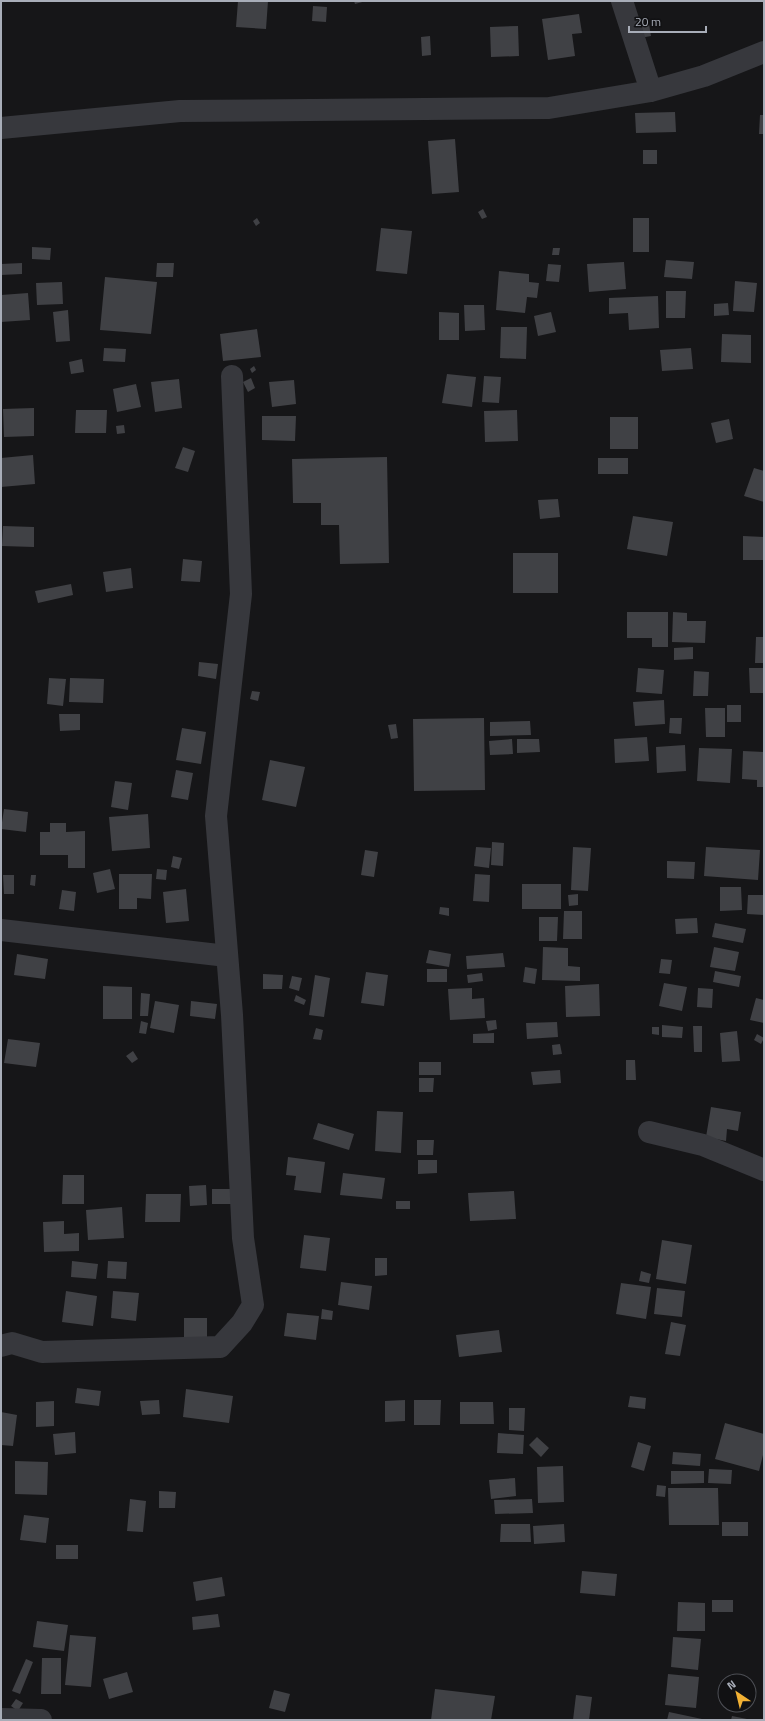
<svg xmlns="http://www.w3.org/2000/svg" width="765" height="1721" viewBox="0 0 765 1721" font-family="'Titillium Web',sans-serif">
	<style>
		.building { fill: #404145 }
		.lines { fill: none; stroke-linecap: round; stroke-linejoin: round }
		.minor { stroke: #37383d; stroke-width: 22 }
	</style>
	<rect width="100%" height="100%" fill="#161618"/>
	<path class="building" d="M238 1H268L266 29 236 27Z
		M354 1H366L355 4Z
		M313 6 327 7 326 22 312 21Z
		M579 14 582 33 572 34 575 56 548 60 542 19Z
		M649 24 651 36 640 38 639 25Z
		M518 26 519 56 491 57 490 27Z
		M430 36 431 55 422 56 421 37Z
		M675 112 676 132 636 133 635 113Z
		M760 115H764V134H759Z
		M455 139 459 192 432 194 428 141Z
		M643 150H657V164H643Z
		M483 209 487 217 482 219 478 212Z
		M257 218 260 223 256 226 253 221Z
		M633 218H649V252H633Z
		M381 228 412 231 407 274 376 271Z
		M32 247 51 248 50 260 32 259Z
		M553 248H560L559 255H552Z
		M666 260 694 262 692 279 664 277Z
		M624 262 626 289 589 292 587 264Z
		M22 263V274L1 275V264Z
		M157 263H174L173 277H156Z
		M548 264 561 265 559 282 546 281Z
		M499 271 529 274V282L539 283 537 298 527 297 525 313 496 310Z
		M105 277 157 282 151 334 100 330Z
		M735 281 757 283 754 312 733 311Z
		M62 282 63 304 37 305 36 283Z
		M666 291H686L685 318H666Z
		M28 293 30 320 1 322V295Z
		M658 296 659 328 629 330 628 313 609 314V298Z
		M728 303 729 315 714 316V304Z
		M464 305H484L485 330 465 331Z
		M68 310 70 341 56 342 53 312Z
		M439 312 459 313V340H439Z
		M551 312 556 332 538 336 534 316Z
		M501 327H527L526 359 500 358Z
		M257 329 261 357 223 361 220 334Z
		M722 334 751 335V363L721 362Z
		M104 348 126 349 125 362 103 361Z
		M691 348 693 369 662 371 660 350Z
		M82 359 84 372 71 374 69 362Z
		M254 366 256 370 252 373 250 369Z
		M447 374 476 377 472 407 442 403Z
		M484 376 501 377 499 403 482 402Z
		M251 378 255 388 248 392 243 382Z
		M179 379 182 408 155 412 151 382Z
		M294 380 296 404 272 407 269 382Z
		M136 384 141 407 117 412 113 389Z
		M34 408V436L4 437 3 409Z
		M76 410H107L106 433H75Z
		M517 410 518 441 485 442 484 411Z
		M262 416H296L295 441 262 440Z
		M610 417H638V449H610Z
		M729 419 733 439 716 443 711 423Z
		M124 425 125 433 117 434 116 426Z
		M183 447 195 451 188 472 175 468Z
		M33 455 35 484 1 487V458Z
		M387 457 389 563 340 564 339 525H321V503H293L292 459Z
		M598 458H628V474H598Z
		M754 468 764 471V502L744 496Z
		M558 499 560 517 540 519 538 500Z
		M633 516 673 522 667 556 627 549Z
		M3 526 34 527V547L2 546Z
		M743 536 764 537V560H743Z
		M513 553H558V593H513Z
		M183 559 202 561 200 582 181 581Z
		M131 568 133 588 106 592 103 572Z
		M71 584 73 595 38 603 35 591Z
		M627 612H668V647H652V638H627Z
		M673 612 687 613V621H706L705 643 672 642Z
		M756 637H764V663H755Z
		M693 647V659L674 660V648Z
		M199 662 218 664 216 679 198 676Z
		M638 668 664 670 662 694 636 692Z
		M749 668H764V693H750Z
		M694 671 709 672 708 696H693Z
		M49 678 66 679 63 706 47 704Z
		M70 678 104 679 103 703 69 702Z
		M252 691 260 692 258 701 250 699Z
		M664 700 665 724 635 726 633 702Z
		M727 705H741V722H727Z
		M705 708H725V737H706Z
		M59 714H80V730L60 731Z
		M484 718 485 790 414 791 413 719Z
		M670 718H682L681 734 669 733Z
		M530 721 531 735 490 736V722Z
		M396 724 398 738 391 739 388 725Z
		M182 728 206 732 201 764 176 760Z
		M647 737 649 761 615 763 614 739Z
		M512 739 513 754 490 755 489 741Z
		M517 739H539L540 752 517 753Z
		M685 745 686 771 657 773 656 747Z
		M699 748 732 749 730 783 697 781Z
		M743 751 764 752V787H757V780L742 779Z
		M270 760 305 767 296 807 262 800Z
		M176 770 193 773 188 800 171 797Z
		M115 781 132 783 128 810 111 807Z
		M4 809 28 812 26 832 1 829Z
		M148 814 150 848 112 851 109 817Z
		M50 823H66V832L85 831V868H68V855H40V832H50Z
		M492 842 504 843 503 866 491 865Z
		M476 847 491 848 489 868 474 866Z
		M573 847 591 848 588 891 571 890Z
		M706 847 760 850 758 880 704 876Z
		M365 850 378 852 374 877 361 875Z
		M173 856 182 858 179 869 171 867Z
		M667 861 695 862 694 879 667 878Z
		M110 869 115 889 97 893 93 873Z
		M157 869 167 870 166 880 156 879Z
		M119 874H152L151 899 137 898V909H119Z
		M475 874 490 875 489 902 473 901Z
		M3 875H14V894H4Z
		M31 875H36L35 886 30 885Z
		M522 884H561V909H522Z
		M720 887H741L742 910 720 911Z
		M186 889 189 921 166 923 163 892Z
		M62 890 76 892 74 911 59 909Z
		M578 894V905L569 906 568 895Z
		M748 895H764V915L747 914Z
		M440 907 449 908V916L439 914Z
		M564 911H582V939H563Z
		M539 917H558L557 941H539Z
		M697 918 698 933 676 934 675 919Z
		M715 923 746 929 743 943 712 937Z
		M543 947 568 948V966L580 967V981L542 980Z
		M714 947 739 952 735 971 710 967Z
		M429 950 451 954 449 967 426 963Z
		M503 953 505 967 467 969 466 956Z
		M17 954 48 959 45 979 14 975Z
		M661 959 672 960 670 974 659 973Z
		M525 967 537 969 535 984 523 982Z
		M427 969H447V982H427Z
		M715 971 741 976 739 987 713 982Z
		M366 972 388 975 384 1006 361 1003Z
		M482 973 483 981 468 983 467 975Z
		M263 974 283 975 282 989H263Z
		M315 975 330 978 324 1017 309 1015Z
		M292 976 302 978 299 991 289 988Z
		M664 983 687 987 682 1011 659 1006Z
		M599 984 600 1016 566 1017 565 986Z
		M103 986 132 987V1019H103Z
		M472 988V999L484 998 485 1018 450 1020 448 989Z
		M698 988 713 989 712 1008 697 1007Z
		M141 993 150 994 148 1016H140Z
		M296 995 306 1000 304 1005 294 1001Z
		M756 998 764 1000V1023L750 1020Z
		M155 1001 179 1005 174 1033 150 1028Z
		M191 1001 217 1004 215 1019 190 1016Z
		M496 1020 497 1029 488 1031 486 1021Z
		M141 1021 148 1023 146 1034 139 1033Z
		M557 1022 558 1037 527 1039 526 1023Z
		M662 1025 683 1027 682 1038 662 1037Z
		M693 1026H702V1052H694Z
		M652 1027H659V1035L652 1034Z
		M316 1028 323 1030 321 1040 313 1039Z
		M737 1031 740 1061 722 1062 720 1033Z
		M494 1033V1043H473V1034Z
		M757 1034 764 1038 761 1044 754 1040Z
		M8 1039 40 1043 36 1067 4 1063Z
		M560 1044 562 1054 553 1055 552 1045Z
		M133 1051 138 1059 132 1063 126 1056Z
		M626 1060H635L636 1080H626Z
		M419 1062H441V1075H419Z
		M560 1070 561 1083 533 1085 531 1072Z
		M419 1078H434L433 1092H419Z
		M711 1107 741 1112 738 1131 727 1129 726 1141 706 1137Z
		M377 1111 403 1112 401 1153 375 1151Z
		M318 1123 354 1134 349 1150 313 1139Z
		M417 1140H434L433 1155H417Z
		M288 1157 325 1162 321 1193 294 1190 296 1176 286 1175Z
		M418 1160H437V1173L418 1174Z
		M343 1173 385 1178 382 1199 340 1195Z
		M63 1175H84V1204H62Z
		M206 1185 207 1205 190 1206 189 1186Z
		M212 1189H231V1204H212Z
		M514 1191 516 1219 470 1221 468 1193Z
		M146 1194H181L180 1222H145Z
		M396 1201H410V1209H396Z
		M122 1207 124 1238 88 1240 86 1210Z
		M64 1221V1234L79 1233V1251L44 1252 43 1222Z
		M304 1235 330 1238 326 1271 300 1268Z
		M662 1240 692 1245 686 1284 656 1279Z
		M375 1258H387V1275L375 1276Z
		M72 1261 98 1264 96 1279 71 1277Z
		M108 1261 127 1262 126 1279 107 1278Z
		M641 1271 651 1274 649 1283 639 1281Z
		M341 1282 372 1286 369 1310 338 1305Z
		M621 1283 651 1287 646 1319 616 1314Z
		M657 1288 685 1291 682 1317 654 1314Z
		M66 1291 97 1296 93 1326 62 1322Z
		M113 1291 139 1293 136 1321 111 1318Z
		M322 1309 333 1311 332 1320 321 1319Z
		M287 1313 319 1316 316 1340 284 1336Z
		M184 1318H207V1342H184Z
		M671 1322 686 1325 680 1356 665 1354Z
		M499 1330 502 1352 459 1357 456 1335Z
		M77 1388 101 1391 99 1406 75 1403Z
		M186 1389 233 1396 229 1423 183 1417Z
		M630 1396 646 1398 645 1409 628 1407Z
		M159 1400 160 1414 142 1415 140 1401Z
		M405 1400V1421L385 1422V1401Z
		M414 1400H441L440 1425H414Z
		M54 1401V1426L36 1427V1402Z
		M460 1402H493L494 1424H460Z
		M509 1408H525L524 1431 509 1430Z
		M1 1412 17 1415 13 1446 1 1445Z
		M725 1423 764 1434V1451L759 1471 715 1459Z
		M75 1432 76 1453 55 1455 53 1434Z
		M498 1433 524 1435 523 1454 497 1453Z
		M537 1437 549 1448 541 1457 529 1445Z
		M638 1442 651 1446 644 1471 631 1467Z
		M673 1452 701 1454 700 1466 672 1464Z
		M15 1461 48 1462 47 1495 15 1494Z
		M563 1466 564 1502 538 1503 537 1467Z
		M709 1469 732 1470 731 1484 708 1483Z
		M671 1471H704V1483L671 1484Z
		M515 1478 516 1496 491 1499 489 1480Z
		M657 1485 666 1486 665 1497 656 1496Z
		M668 1488H718L719 1525H669Z
		M159 1491 176 1492 175 1508H159Z
		M130 1499 146 1501 143 1532 127 1531Z
		M532 1499 533 1513 495 1514 494 1500Z
		M24 1515 49 1518 46 1543 20 1540Z
		M722 1522H748V1536H722Z
		M501 1524H530L531 1542H500Z
		M564 1524 565 1542 534 1544 533 1526Z
		M56 1545H78V1559H56Z
		M582 1571 617 1574 615 1596 580 1593Z
		M222 1577 225 1596 196 1601 193 1582Z
		M712 1600H733V1612H712Z
		M678 1602 705 1603V1631H677Z
		M218 1614 220 1627 193 1630 192 1617Z
		M37 1621 68 1625 64 1651 33 1647Z
		M70 1635 96 1637 91 1687 65 1685Z
		M673 1637 701 1639 698 1670 671 1667Z
		M42 1658H61V1694H41Z
		M26 1659 33 1662 20 1694 12 1691Z
		M127 1672 133 1692 109 1699 103 1679Z
		M668 1674 699 1677 696 1708 665 1705Z
		M435 1689 495 1696 491 1720H431Z
		M274 1690 290 1694 285 1712 269 1708Z
		M576 1695 592 1697 589 1720H573Z
		M16 1699 23 1703 18 1711 11 1706Z
		M669 1712 702 1719V1720H667Z
		M732 1716 747 1719V1720H731Z"/>
	<g class="lines">
		<path class="minor" d="M622 1 651 91
			M1 128 180 111 549 108 651 91 704 76 764 52
			M1 930 227 956
			M649 1132 703 1145 764 1170
			M1 1346 12 1343 42 1352 220 1347 242 1323 253 1305 243 1238 232 1015 216 816 241 594 232 376
			M1 1719 41 1720"/>
	</g>
	<rect width="765" height="1721" fill="none" stroke="#a8adb8" stroke-width="4"/>
	<g transform="translate(737 1693) rotate(325)"><circle r="19" fill="#111113" stroke="#4d4f55"/>
	<path d="M0-3L7 15L0 10L-7 15Z" fill="#f2b134"/>
	<text y="-6" font-size="11" font-weight="bold" text-anchor="middle" fill="#a8adb8">N</text>
	</g>
	<path d="M629 26v6h77v-6" fill="none" stroke="#a8adb8" stroke-width="2"/>
	<text x="635" y="26" font-size="12" fill="#a8adb8" stroke="#111113" stroke-width="3" paint-order="stroke">20 m</text>
</svg>
